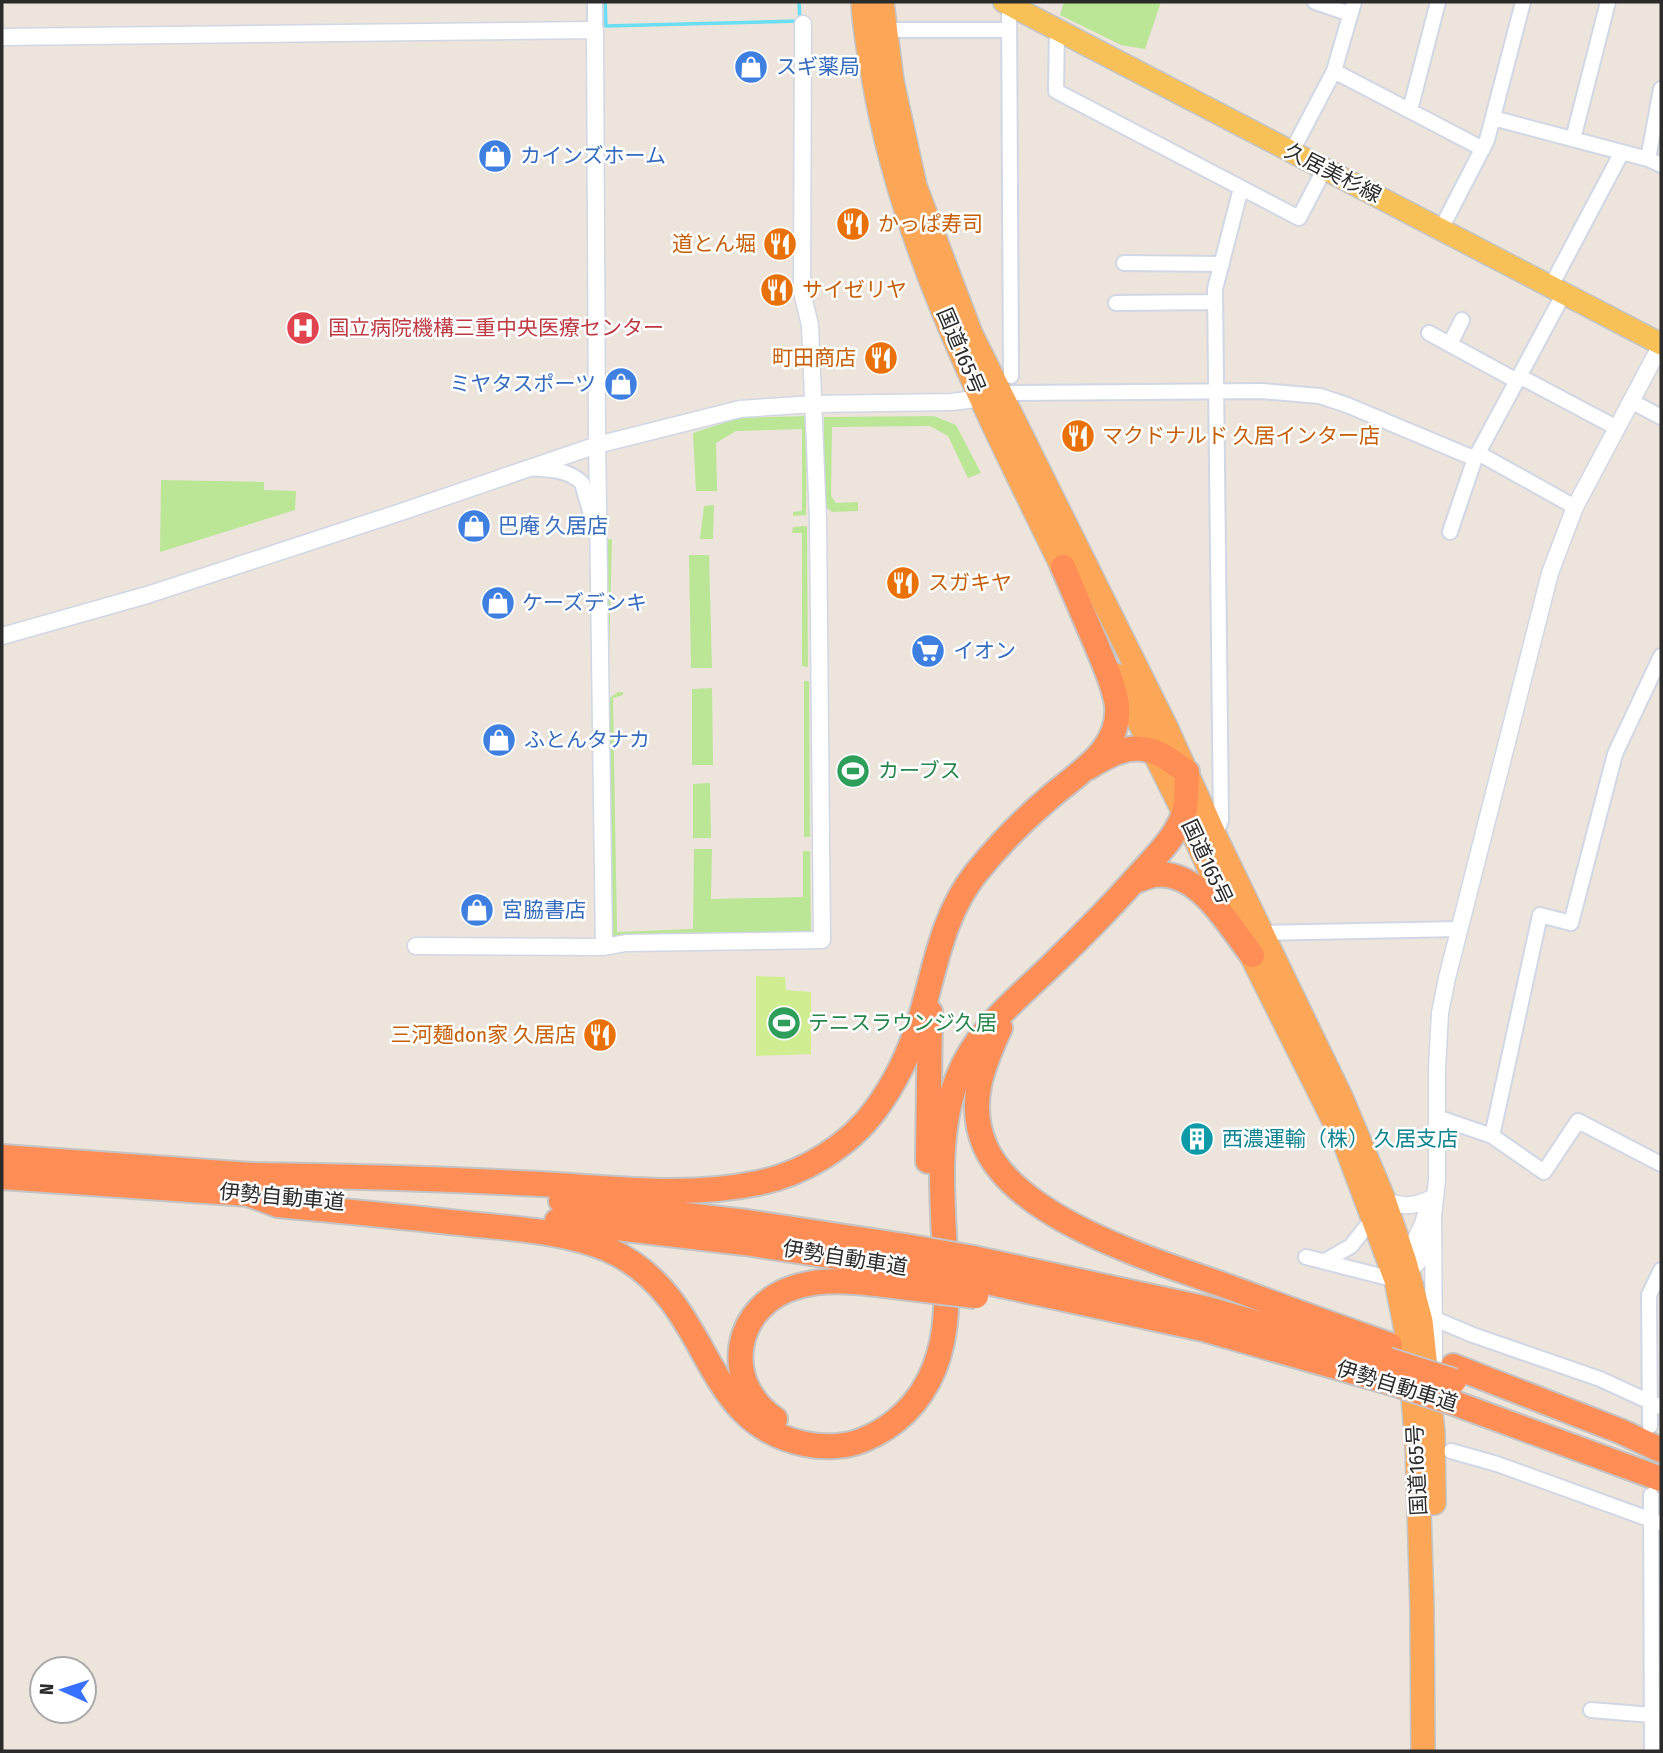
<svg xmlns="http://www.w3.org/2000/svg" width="1663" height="1753" viewBox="0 0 1663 1753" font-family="'Fira Sans Condensed','Noto Sans JP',sans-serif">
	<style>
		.green { fill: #bae696 }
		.pitch { fill: #d0ee91 }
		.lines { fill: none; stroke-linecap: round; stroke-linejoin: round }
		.stream { stroke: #6bdef4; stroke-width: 3.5 }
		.minor-casing { stroke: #d1d7e4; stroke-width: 18 }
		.tertiary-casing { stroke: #d1d7e4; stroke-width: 19 }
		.primary-casing { stroke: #c4c4c4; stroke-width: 24 }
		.trunk-casing { stroke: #c4c4c4; stroke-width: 26 }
		.motorway-casing { stroke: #c4c4c4; stroke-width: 28 }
		.minor { stroke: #fff; stroke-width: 14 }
		.tertiary { stroke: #fff; stroke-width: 16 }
		.primary { stroke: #f7c158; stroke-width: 21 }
		.trunk { stroke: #fba757; stroke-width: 23 }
		.motorway { stroke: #ff8d56; stroke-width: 24 }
		.motorway-bridge-casing { stroke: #c4c4c4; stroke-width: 28; stroke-linecap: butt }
		.motorway-bridge { stroke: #ff8d56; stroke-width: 24 }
		.labels { text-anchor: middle; stroke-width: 5; stroke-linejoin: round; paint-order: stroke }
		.shop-label { font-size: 21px; fill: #366cbe; stroke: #fff; text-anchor: start }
		.street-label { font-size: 21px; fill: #2b2b2b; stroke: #fff }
		.food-label { font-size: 21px; fill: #c56008; stroke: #fff; text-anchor: start }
		.health-label { font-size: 21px; fill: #be3a42; stroke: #fff; text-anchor: start }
		.leisure-label { font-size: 21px; fill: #27864d; stroke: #fff; text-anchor: start }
		.culture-label { font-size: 21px; fill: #0d838f; stroke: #fff; text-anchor: start }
	</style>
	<rect width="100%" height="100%" fill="#ede4dc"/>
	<path class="green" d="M1064 2H1161L1145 49 1121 45 1060 15Z
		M807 416 806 515 793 516V512L802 511V429L736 431 716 443 717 491H696L693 433 739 418Z
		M934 416 956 425 981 473 968 478 948 436 930 426 832 427 831 496 836 503 858 502V511L832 512 824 505V417Z
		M161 480 264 482V490L296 491 295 510 160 552Z
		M714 505 713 539H700L704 506Z
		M807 526 808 667 802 666V533H792L793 527Z
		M612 539 609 659H605L602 540Z
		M689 555H709L712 668H691Z
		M804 681H809L810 837H804Z
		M712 688 713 765H692V689Z
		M618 692H623V695L613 698 617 932 693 929 694 849H712L711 899 803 897V851H810L811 936 607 941 603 705H610V698Z
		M710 783 711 838H693V784Z"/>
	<path class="pitch" d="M756 976 785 977 786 990 811 992V1054L756 1056Z"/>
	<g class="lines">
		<path class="stream" d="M605 2 606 26 800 21 799 2"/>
		<g class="minor-casing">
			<path id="minor" d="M1315 2 1350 14
				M1009 4 1011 376
				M1057 29 1056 91 1299 218 1325 168
				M595 30V2
				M885 30H1008
				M1334 71 1483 149
				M1410 110 1438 2
				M1493 118 1648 159 1661 165
				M1573 139 1608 2
				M1292 151 1334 71 1354 2
				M1648 159 1661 89
				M1441 229 1487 140 1523 2
				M1124 263 1222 264
				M1551 286 1622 152
				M1116 303 1215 302
				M1429 333 1517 381
				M1450 344 1462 320
				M1519 376 1617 428
				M1000 395 1011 393 1262 391 1320 396 1347 405 1471 457 1478 453 1564 293
				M1631 401 1661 417
				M1478 453 1575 507
				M531 468C549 470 568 469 582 483L594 525
				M1450 532 1474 461V456
				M1215 836 1221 820 1215 289 1241 188
				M1261 933 1460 929
				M1437 1117 1492 1136 1544 1172 1578 1121 1661 1164
				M1492 1136 1540 915 1571 923 1615 754 1661 656
				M1306 1257 1396 1280
				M1325 1261 1351 1246 1373 1218
				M1435 1319 1473 1335 1600 1379 1661 1407
				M1650 1426 1649 1295 1661 1270
				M1451 1451 1497 1464 1660 1523
				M1651 1495 1652 1751
				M1591 1710 1652 1715"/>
		</g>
		<g class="tertiary-casing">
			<path id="tertiary" d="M2 37 595 30 597 436 604 947
				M2 636 147 595 398 513 597 445 740 409 814 404 952 402 990 397
				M416 946 604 947 626 943 822 940 818 519 810 325 802 292 803 24
				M1384 1200C1402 1207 1413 1207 1430 1199
				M1403 1266 1423 1224 1428 1206
				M1402 1276C1418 1264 1426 1255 1430 1235
				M1434 1363 1433 1216 1437 1180V1069L1440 1013 1447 978 1550 573 1575 507 1661 345"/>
		</g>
		<g class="primary-casing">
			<path id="primary" d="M1004 2 1661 344"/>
		</g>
		<g class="trunk-casing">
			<path id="trunk" d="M863 2C864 28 869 54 874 81 904 258 994 425 1071 585
				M882 2 892 81 915 186 971 334 1166 727 1215 836 1341 1097 1384 1200 1405 1262 1421 1321 1433 1433 1434 1503
				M1116 675 1184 813 1222 897 1344 1141 1396 1280 1408 1340 1417 1444 1422 1608 1423 1751"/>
		</g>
		<g class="motorway-casing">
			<path id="motorway" d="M1133 882C1139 880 1147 876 1154 875 1199 869 1229 926 1252 955
				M1000 1028C982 1067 967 1104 985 1146 1018 1221 1157 1261 1229 1287 1283 1307 1336 1326 1390 1345
				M2 1157 266 1176
				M928 1161 930 1012
				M249 1175C346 1176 443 1179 540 1184 612 1188 687 1198 758 1183 803 1174 849 1146 876 1109 895 1083 909 1054 919 1023 935 971 941 917 976 873 997 847 1022 821 1048 799 1077 773 1121 751 1117 705 1114 684 1104 664 1096 644 1085 618 1074 593 1063 567
				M2 1177 263 1195
				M248 1194 278 1205C342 1211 406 1217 469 1224 516 1229 563 1231 607 1249 632 1260 653 1277 670 1299 715 1357 723 1427 805 1444 824 1448 846 1447 863 1440 897 1426 920 1403 934 1369 949 1332 947 1292 945 1253 942 1195 936 1131 958 1077 977 1029 1016 1000 1052 965 1082 936 1112 906 1139 875 1156 856 1174 839 1183 816 1188 803 1186 785 1187 772 1176 765 1164 754 1152 751 1128 743 1107 756 1087 768
				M561 1201 747 1222 905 1246
				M557 1221 745 1243 904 1267
				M973 1258 1208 1309 1380 1358
				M973 1279 1203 1329 1389 1382
				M1453 1366 1620 1431 1661 1450
				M1454 1403 1661 1479
				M775 1419C719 1381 734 1303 799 1286 831 1277 868 1283 901 1287"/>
		</g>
		<use href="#minor" class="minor"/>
		<use href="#tertiary" class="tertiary"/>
		<use href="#primary" class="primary"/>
		<use href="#trunk" class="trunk"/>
		<use href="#motorway" class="motorway"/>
		<g class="motorway-bridge-casing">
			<path id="motorway-bridge" d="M905 1246 973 1258
				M904 1267 973 1279
				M901 1287 976 1296
				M1388 1360 1454 1381
				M1389 1382 1454 1403"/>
		</g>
		<use href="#motorway-bridge" class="motorway-bridge"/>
	</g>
	<defs>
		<g id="shop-disc" transform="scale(1.75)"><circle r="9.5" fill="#3f7fe0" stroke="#fff"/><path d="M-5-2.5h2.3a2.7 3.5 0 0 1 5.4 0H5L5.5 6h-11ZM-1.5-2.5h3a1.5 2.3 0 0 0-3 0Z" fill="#fff"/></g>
		<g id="restaurant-disc" transform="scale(1.75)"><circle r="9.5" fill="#e8710a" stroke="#fff"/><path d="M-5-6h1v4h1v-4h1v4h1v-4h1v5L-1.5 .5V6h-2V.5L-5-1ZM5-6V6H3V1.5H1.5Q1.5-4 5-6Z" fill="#fff"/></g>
		<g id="hospital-disc" transform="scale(1.75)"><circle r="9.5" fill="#e0444e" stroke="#fff"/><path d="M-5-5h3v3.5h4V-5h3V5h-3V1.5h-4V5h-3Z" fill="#fff"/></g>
		<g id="supermarket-disc" transform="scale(1.75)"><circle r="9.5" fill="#3f7fe0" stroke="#fff"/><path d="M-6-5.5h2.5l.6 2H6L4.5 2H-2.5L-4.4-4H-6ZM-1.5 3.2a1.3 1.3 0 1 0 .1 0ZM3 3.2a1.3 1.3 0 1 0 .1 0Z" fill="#fff"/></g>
		<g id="stadium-disc" transform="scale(1.75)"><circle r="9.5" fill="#2e9e5b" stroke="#fff"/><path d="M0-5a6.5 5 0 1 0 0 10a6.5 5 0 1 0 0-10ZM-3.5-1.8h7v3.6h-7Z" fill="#fff"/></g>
		<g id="building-disc" transform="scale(1.75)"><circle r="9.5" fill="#0f9aa8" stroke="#fff"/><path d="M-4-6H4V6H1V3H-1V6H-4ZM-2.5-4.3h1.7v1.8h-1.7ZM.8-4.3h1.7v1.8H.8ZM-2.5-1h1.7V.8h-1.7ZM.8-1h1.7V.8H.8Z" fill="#fff"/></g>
	</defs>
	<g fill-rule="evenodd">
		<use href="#shop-disc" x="751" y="67"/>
		<use href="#shop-disc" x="495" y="156"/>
		<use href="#restaurant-disc" x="853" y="224"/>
		<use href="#restaurant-disc" x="780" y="244"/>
		<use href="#restaurant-disc" x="777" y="290"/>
		<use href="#hospital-disc" x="303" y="328"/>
		<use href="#restaurant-disc" x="881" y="358"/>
		<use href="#shop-disc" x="621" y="384"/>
		<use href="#restaurant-disc" x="1078" y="436"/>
		<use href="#shop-disc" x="474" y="526"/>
		<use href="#restaurant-disc" x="903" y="583"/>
		<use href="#shop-disc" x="498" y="603"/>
		<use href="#supermarket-disc" x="928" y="651"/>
		<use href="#shop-disc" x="499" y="740"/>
		<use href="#stadium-disc" x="853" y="771"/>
		<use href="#shop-disc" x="477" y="910"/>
		<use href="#stadium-disc" x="784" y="1023"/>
		<use href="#restaurant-disc" x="600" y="1035"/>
		<use href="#building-disc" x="1197" y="1139"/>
	</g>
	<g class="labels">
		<g class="shop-label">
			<text x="776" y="74">スギ薬局</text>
			<text x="520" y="163">カインズホーム</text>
			<text x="596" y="391" text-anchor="end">ミヤタスポーツ</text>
			<text x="498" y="533">巴庵 久居店</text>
			<text x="522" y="610">ケーズデンキ</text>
			<text x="953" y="658">イオン</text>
			<text x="524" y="747">ふとんタナカ</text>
			<text x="502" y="917">宮脇書店</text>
		</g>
		<g class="street-label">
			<text transform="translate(1333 173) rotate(27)" y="7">久居美杉線</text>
			<text transform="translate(961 351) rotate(67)" y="7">国道165号</text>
			<text transform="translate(1207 862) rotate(65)" y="7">国道165号</text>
			<text transform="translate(282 1197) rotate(5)" y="7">伊勢自動車道</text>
			<text transform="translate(845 1258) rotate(9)" y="7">伊勢自動車道</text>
			<text transform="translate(1397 1386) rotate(17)" y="7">伊勢自動車道</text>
			<text transform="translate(1417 1470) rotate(-93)" y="7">国道165号</text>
		</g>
		<g class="food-label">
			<text x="878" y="231">かっぱ寿司</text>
			<text x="756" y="251" text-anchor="end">道とん堀</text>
			<text x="802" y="297">サイゼリヤ</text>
			<text x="856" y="365" text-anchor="end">町田商店</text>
			<text x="1102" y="443">マクドナルド 久居インター店</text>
			<text x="928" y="590">スガキヤ</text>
			<text x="576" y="1042" text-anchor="end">三河麺don家 久居店</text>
		</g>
		<g class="health-label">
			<text x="328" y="335">国立病院機構三重中央医療センター</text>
		</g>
		<g class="leisure-label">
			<text x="878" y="778">カーブス</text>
			<text x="808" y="1030">テニスラウンジ久居</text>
		</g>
		<g class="culture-label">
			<text x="1222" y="1146">西濃運輸（株） 久居支店</text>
		</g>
	</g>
	<rect width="1663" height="1753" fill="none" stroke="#2b2b2b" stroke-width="7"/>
	<g transform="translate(63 1690) rotate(273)"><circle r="33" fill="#ffffff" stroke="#aaaaaa" stroke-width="2"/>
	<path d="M0-5L12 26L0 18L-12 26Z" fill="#3871ff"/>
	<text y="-10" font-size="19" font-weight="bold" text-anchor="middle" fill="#2b2b2b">N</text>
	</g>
</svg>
